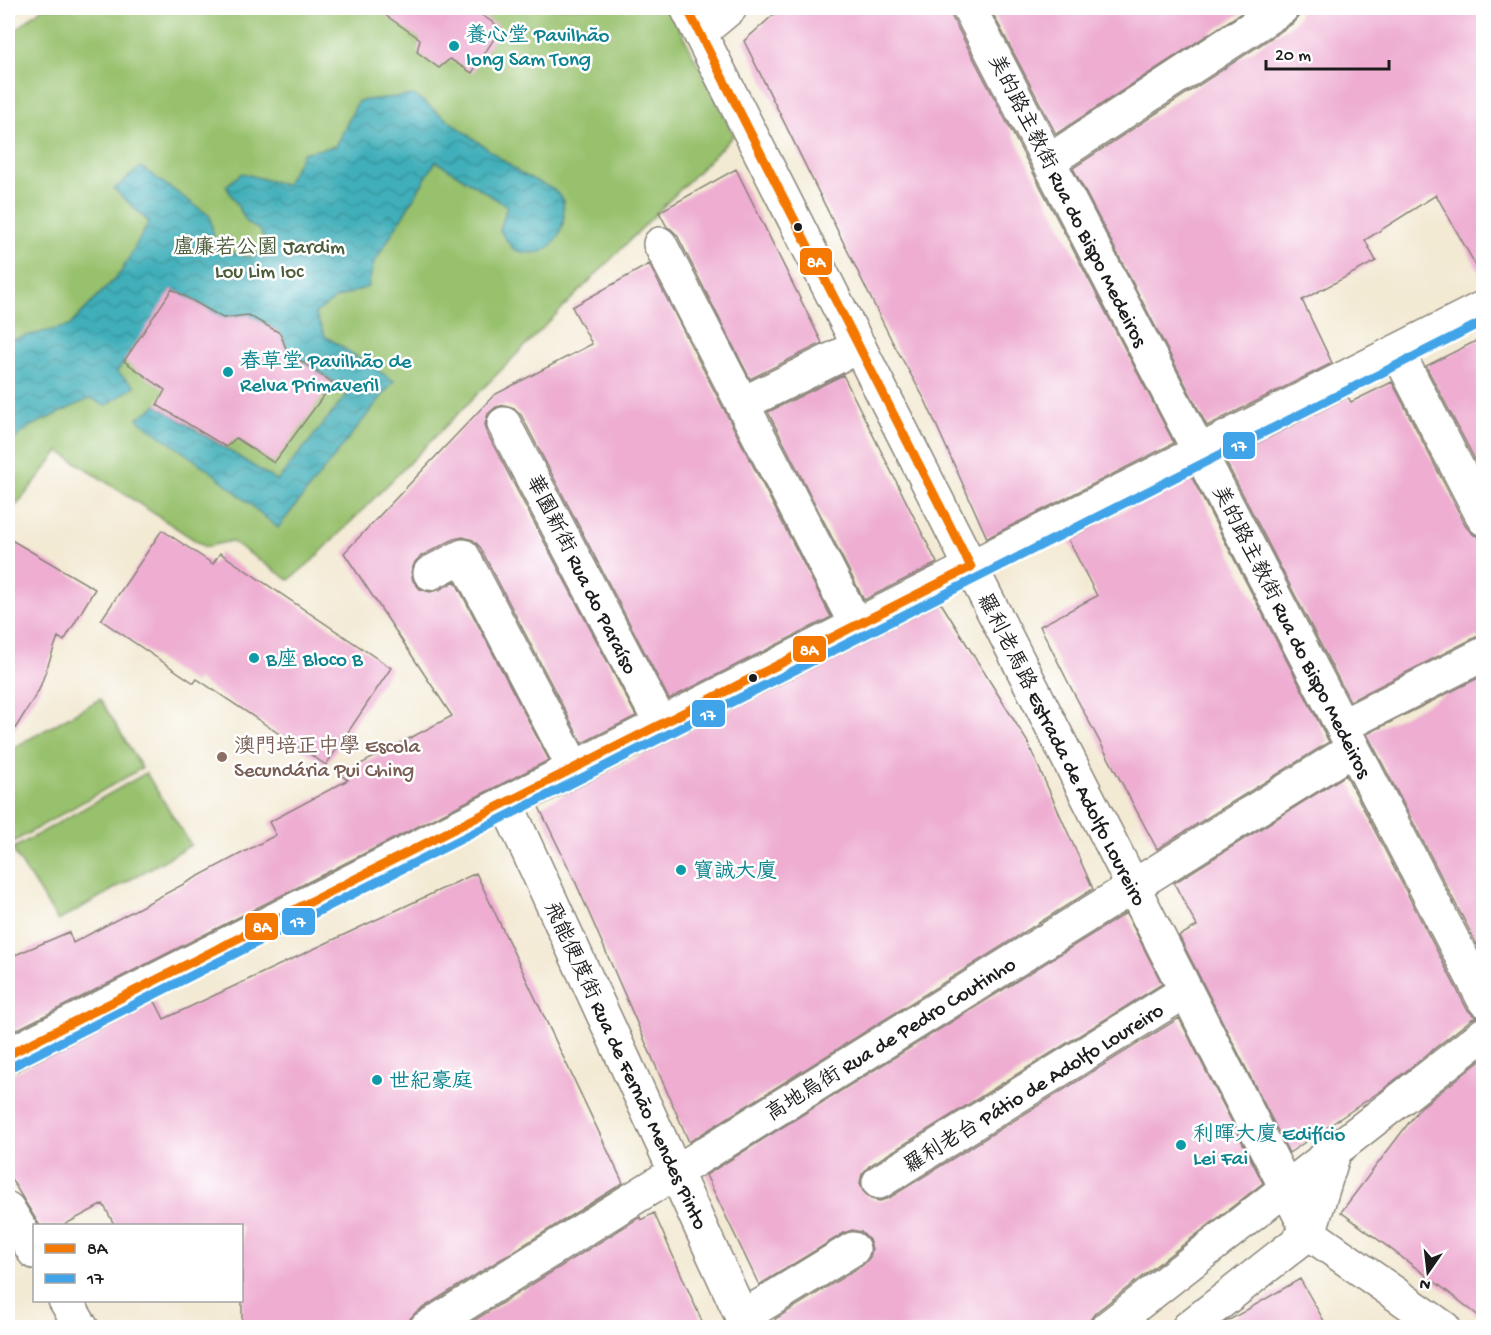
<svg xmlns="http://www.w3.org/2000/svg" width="1491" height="1335" viewBox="0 0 1491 1335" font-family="'Gochi Hand','LXGW WenKai TC',sans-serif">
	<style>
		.green { fill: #98c16d; stroke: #5a6e44; stroke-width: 1.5 }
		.water { fill: url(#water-waves); stroke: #2e666a; stroke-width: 1.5 }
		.building { fill: #eeadd1 }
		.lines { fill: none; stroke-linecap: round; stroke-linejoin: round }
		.minor-casing { stroke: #888378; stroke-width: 36 }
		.major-casing { stroke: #888378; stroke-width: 36 }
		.minor { stroke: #fff; stroke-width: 33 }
		.major { stroke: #fff; stroke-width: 33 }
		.bus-1-casing { stroke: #fff; stroke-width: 14 }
		.bus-2-casing { stroke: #fff; stroke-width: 14 }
		.bus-1 { stroke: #f47801; stroke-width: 9 }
		.bus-2 { stroke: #42a4e8; stroke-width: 9 }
		.culture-dot { fill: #0f9aa8; stroke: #fff; stroke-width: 2 }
		.bus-dot { fill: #1c1c1c; stroke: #fff; stroke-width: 2 }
		.education-dot { fill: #8d6e63; stroke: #fff; stroke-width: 2 }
		.labels { text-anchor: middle; stroke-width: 5; stroke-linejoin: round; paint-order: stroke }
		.culture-label { font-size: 21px; fill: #0d838f; stroke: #fff; text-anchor: start }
		.street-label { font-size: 21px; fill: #1c1c1c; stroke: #fff }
		.park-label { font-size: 21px; fill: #4e5e3c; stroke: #fff }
		.education-label { font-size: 21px; fill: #785e54; stroke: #fff; text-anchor: start }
		.line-badge { stroke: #fff; stroke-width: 2 }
		.badge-label { font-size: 16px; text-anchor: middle; font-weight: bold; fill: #fff }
	</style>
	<defs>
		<pattern id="water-waves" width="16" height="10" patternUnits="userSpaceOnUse" patternTransform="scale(1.5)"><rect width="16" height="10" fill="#3fafb9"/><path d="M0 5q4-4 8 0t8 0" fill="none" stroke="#348e96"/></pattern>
	</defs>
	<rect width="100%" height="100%" fill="#fff"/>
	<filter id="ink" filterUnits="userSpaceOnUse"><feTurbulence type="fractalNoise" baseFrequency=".0167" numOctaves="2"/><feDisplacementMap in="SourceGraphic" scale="12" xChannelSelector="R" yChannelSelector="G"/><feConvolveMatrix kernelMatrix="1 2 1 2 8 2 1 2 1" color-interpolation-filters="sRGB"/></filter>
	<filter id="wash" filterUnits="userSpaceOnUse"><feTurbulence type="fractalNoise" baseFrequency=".008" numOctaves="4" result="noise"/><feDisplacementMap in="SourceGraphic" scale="24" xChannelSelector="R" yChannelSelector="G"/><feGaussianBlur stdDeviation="1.35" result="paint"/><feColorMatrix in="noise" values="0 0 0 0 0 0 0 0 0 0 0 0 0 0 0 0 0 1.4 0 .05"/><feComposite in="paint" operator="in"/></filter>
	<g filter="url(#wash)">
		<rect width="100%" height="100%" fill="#f3ead4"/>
		<path class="green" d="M42 8H669L734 135 313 560 289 580 231 541 205 547 59 451 17 505 8 503V37Z
			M100 699 142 768 8 845V751Z
			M146 773 191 845 58 921 12 849Z"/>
		<path class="water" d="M414 95 522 174 553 189 563 199 564 218 560 234 552 245 542 252 523 253 513 249 500 231 507 206 436 161 374 263 368 287 337 298 315 313 325 336 394 381 278 528 214 474 137 419 157 405 277 481 349 392 287 351 280 333 248 315 223 318 173 290 117 372 135 386 105 406 91 398 31 426 8 445V340L69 326 121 272 149 222 114 189 141 167 210 216 216 249 244 256 254 257 264 248V239L260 230 248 224 226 186 242 173 285 185 303 153 336 146 358 101Z"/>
		<g id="blocks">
			<path class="building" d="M375 8H471L501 28 472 73 450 59 439 68 417 52 420 39Z
				M781 8H950L952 17 1174 443 987 538 925 400 892 341 744 41Z
				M990 8H1249L1056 134Z
				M1301 8H1484V280L1436 195 1365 240 1376 261 1302 300 1332 363 1207 426 1073 168 1292 24 1298 17Z
				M736 169 822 343 750 379 677 235 671 229 667 227 659 212Z
				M649 264 831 617 669 699 521 415 514 408 505 405 496 407 488 414 485 424 487 433 636 716 582 743 480 547 473 540 463 537 454 539 421 556 415 562 411 572 413 581 420 589 430 592 439 590 455 581 549 760 8 1034V958L69 932 73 943 276 835 269 822 348 780 340 775 452 716 344 553 494 395 592 344 572 307Z
				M172 289 223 318 248 315 280 333 287 351 333 383 274 463 236 438 226 447 157 405 165 390 124 361Z
				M1484 337V477L1426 366Z
				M843 375 937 563 864 600 768 412Z
				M1392 382 1467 528 1474 535 1484 538V636L1476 637 1350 701 1225 460 1348 397 1351 402Z
				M1191 476 1329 742 1157 849 1070 686 1040 626 1097 596 1068 539Z
				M162 530 213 564 220 553 391 668 326 765 197 679 194 683 101 620Z
				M8 538 95 589 64 641 58 637 39 690 8 740Z
				M941 603 1027 741 1093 889 689 1142 575 881 539 807Z
				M1484 675V958L1367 734Z
				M1346 775 1467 1009 1473 1015 1477 1017 1472 1019 1382 1090 1289 1153 1179 936 1197 926 1174 883Z
				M476 873 623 1183 416 1312 410 1319 407 1328H242V1226H115L103 1204 62 1226H40L8 1174V1074L16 1072 155 1001 164 1019Z
				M1126 913 1162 984 869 1166 862 1174 860 1183 863 1191 871 1199 880 1201 889 1198 1179 1018 1263 1183 1095 1313 1090 1320 1089 1328H779L775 1319 863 1265 870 1257 872 1249 869 1240 861 1232 852 1230 844 1233 759 1285 706 1175Z
				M1484 1058V1320L1439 1285 1341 1212 1420 1108Z
				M654 1213 705 1328H462L640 1217 641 1220Z
				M1300 1279 1328 1328H1219L1224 1323Z"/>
		</g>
	</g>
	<g filter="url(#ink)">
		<use href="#blocks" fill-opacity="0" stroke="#888378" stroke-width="1.5"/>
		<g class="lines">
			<g class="minor-casing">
				<path id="minor" d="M687 8 1309 1233 1444 1328
					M969 8 1484 1000
					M700 33 730 8
					M1049 161 1282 8
					M660 244 856 625
					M1397 351 1484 519
					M742 404 859 346
					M504 424 661 724
					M430 573 463 556 574 768
					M1342 726 1484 654
					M506 803 747 1328
					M8 1055 1484 307
					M879 1182 1186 991
					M742 1317 853 1249
					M426 1328 1353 749
					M1107 1328 1484 1034
					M1188 1328 1309 1233 1335 1150"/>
			</g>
			<g class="major-casing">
				<path id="major" d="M8 1209 34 1252
					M65 1300 82 1328"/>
			</g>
			<use href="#minor" class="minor"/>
			<use href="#major" class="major"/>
			<g class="bus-1-casing">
				<path id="bus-1" d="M8 1055 971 567 687 8"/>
			</g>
			<g class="bus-2-casing">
				<path id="bus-2" d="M13 1066 1484 321"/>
			</g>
			<use href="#bus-1" class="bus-1"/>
			<use href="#bus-2" class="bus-2"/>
		</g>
	</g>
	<g class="culture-dot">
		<circle cx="454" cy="46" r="6"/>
		<circle cx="228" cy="372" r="6"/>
		<circle cx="254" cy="658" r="6"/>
		<circle cx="681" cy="870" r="6"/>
		<circle cx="377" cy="1080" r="6"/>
		<circle cx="1181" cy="1145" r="6"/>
	</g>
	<g class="bus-dot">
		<circle cx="798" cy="227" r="5"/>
		<circle cx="753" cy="678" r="5"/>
	</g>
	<circle class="education-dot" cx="222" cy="757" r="6"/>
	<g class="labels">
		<g class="culture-label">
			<text x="466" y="41">養心堂 Pavilhão<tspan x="466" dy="24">Iong Sam Tong</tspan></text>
			<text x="240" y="367">春草堂 Pavilhão de<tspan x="240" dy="24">Relva Primaveril</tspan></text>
			<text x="266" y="665">B座 Bloco B</text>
			<text x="693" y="877">寶誠大廈</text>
			<text x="389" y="1087">世紀豪庭</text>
			<text x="1193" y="1140">利暉大廈 Edifício<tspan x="1193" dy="24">Lei Fai</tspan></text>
		</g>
		<g class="street-label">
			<text transform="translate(1069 200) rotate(63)" y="7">美的路主教街 Rua do Bispo Medeiros</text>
			<text transform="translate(583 574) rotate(63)" y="7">華園新街 Rua do Paraíso</text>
			<text transform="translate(1293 631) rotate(63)" y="7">美的路主教街 Rua do Bispo Medeiros</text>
			<text transform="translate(1063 749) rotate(63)" y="7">羅利老馬路 Estrada de Adolfo Loureiro</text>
			<text transform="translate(890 1038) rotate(-32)" y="7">高地烏街 Rua de Pedro Coutinho</text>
			<text transform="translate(627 1065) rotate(65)" y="7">飛能便度街 Rua de Fernão Mendes Pinto</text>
			<text transform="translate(1033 1087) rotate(-32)" y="7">羅利老台 Pátio de Adolfo Loureiro</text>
		</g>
		<g class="park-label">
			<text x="259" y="253">盧廉若公園 Jardim<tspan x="259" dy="24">Lou Lim Ioc</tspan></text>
		</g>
		<g class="education-label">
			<text x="234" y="752">澳門培正中學 Escola<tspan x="234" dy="24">Secundária Pui Ching</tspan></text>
		</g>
	</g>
	<g class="line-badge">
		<rect x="799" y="247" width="34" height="29" rx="6" fill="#f47801"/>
		<rect x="1222" y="431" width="34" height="29" rx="6" fill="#42a4e8"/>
		<rect x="792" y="635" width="35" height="28" rx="6" fill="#f47801"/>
		<rect x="691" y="699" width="35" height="29" rx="6" fill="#42a4e8"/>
		<rect x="281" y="907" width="35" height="29" rx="6" fill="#42a4e8"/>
		<rect x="244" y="912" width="35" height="29" rx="6" fill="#f47801"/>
	</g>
	<g class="badge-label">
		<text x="816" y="267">8A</text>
		<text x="1239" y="451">17</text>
		<text x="809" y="655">8A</text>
		<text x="708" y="720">17</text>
		<text x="298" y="927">17</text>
		<text x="262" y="932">8A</text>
	</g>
	<rect width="1491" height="1335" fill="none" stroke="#fff" stroke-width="30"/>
	<rect x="33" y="1224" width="210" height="78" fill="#ffffff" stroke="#a4a4a4" stroke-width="1.5"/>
	<rect x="45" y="1244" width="30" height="9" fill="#f47801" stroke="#a4a4a4" stroke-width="1.5"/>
	<text x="87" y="1254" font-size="18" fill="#1c1c1c">8A</text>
	<rect x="45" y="1274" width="30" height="9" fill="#42a4e8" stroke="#a4a4a4" stroke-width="1.5"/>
	<text x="87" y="1284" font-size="18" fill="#1c1c1c">17</text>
	<g transform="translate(1428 1272) rotate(194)" stroke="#ffffff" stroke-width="4.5" paint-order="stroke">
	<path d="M0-4.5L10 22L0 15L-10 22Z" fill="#1c1c1c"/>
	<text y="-9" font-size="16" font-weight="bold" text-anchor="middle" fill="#1c1c1c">N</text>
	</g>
	<path d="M1266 60v9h123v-9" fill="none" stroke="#1c1c1c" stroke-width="3"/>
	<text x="1275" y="60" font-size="18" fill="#1c1c1c" stroke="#ffffff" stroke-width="4.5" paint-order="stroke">20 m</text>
</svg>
